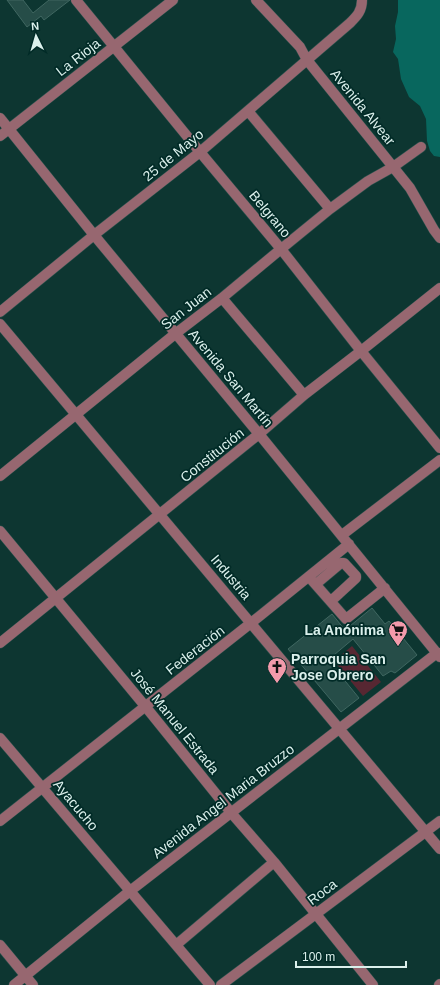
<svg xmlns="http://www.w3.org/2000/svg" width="440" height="985" viewBox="0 0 440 985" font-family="Helvetica,sans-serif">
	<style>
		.green { fill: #572732 }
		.water { fill: #08675e }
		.building { fill: #264d48; stroke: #406761 }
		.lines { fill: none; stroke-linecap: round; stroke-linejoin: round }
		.minor-casing { stroke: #2e544f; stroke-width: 11 }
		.minor { stroke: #976770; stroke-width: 10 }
		.labels { text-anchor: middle; stroke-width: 3.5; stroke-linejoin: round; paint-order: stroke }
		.street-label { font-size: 14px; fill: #dbf0ec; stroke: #012b27 }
		.poi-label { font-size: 14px; font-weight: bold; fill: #dbf0ec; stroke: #012b27; text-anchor: end }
	</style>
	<rect width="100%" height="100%" fill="#0d3631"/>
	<path class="green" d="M352 646 381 682 363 696 334 661Z"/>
	<path class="water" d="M398 0H440V157L434 156 430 151 427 141 426 119 420 106 409 97 401 79 398 59 393 52 396 39 395 26 398 12Z"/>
	<path class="building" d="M7 0H23L33 13 49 0H70L44 20 41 16 27 27Z
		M372 608 385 624 389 621 417 655 395 673 391 671 383 676 353 639 328 660 359 698 341 712 288 649 332 614 345 630Z"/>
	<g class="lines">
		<g class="minor-casing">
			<path id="minor" d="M76 0 200 152 281 249 361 351 440 448
				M256 0 300 47 307 60 410 188 434 230 440 238
				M248 111 330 209
				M0 118 94 235 259 434 440 657
				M0 136 173 0
				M222 298 304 395
				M0 312 94 235 200 152 350 23C357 16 362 11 362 0
				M0 324 440 849
				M0 476 175 334 222 298 281 249 330 209 368 181 393 167 421 147
				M0 531 145 706 233 815 274 862 373 985
				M342 535 440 460
				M309 577 346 619 385 588
				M316 584 341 563H344L356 576V578L331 601
				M0 643 259 434 304 395 361 351 440 288
				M0 738 210 985
				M0 821 251 623 349 544
				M0 945 33 985
				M176 945 274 862
				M14 985 130 891 437 653H440
				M221 985 440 821
				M439 985 440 984"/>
		</g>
		<use href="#minor" class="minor"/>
	</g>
	<defs>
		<g id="supermarket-pin" transform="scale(1)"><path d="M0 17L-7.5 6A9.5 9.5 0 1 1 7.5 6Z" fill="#f39aab" stroke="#012b27"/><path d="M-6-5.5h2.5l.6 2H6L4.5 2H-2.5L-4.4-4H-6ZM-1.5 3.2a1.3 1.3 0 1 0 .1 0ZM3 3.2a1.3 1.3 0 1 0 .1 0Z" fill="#111"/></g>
		<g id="church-pin" transform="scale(1)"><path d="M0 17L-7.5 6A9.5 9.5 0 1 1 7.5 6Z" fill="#f39aab" stroke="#012b27"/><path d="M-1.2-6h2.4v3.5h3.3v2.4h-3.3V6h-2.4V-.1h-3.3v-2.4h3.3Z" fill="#111"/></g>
	</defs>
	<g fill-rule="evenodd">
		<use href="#supermarket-pin" x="398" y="630"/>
		<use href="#church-pin" x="277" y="667"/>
	</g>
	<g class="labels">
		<g class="street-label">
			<text transform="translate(78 57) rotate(-38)" y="5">La Rioja</text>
			<text transform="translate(363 107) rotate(51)" y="5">Avenida Alvear</text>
			<text transform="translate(173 155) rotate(-39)" y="5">25 de Mayo</text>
			<text transform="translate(270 214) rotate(50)" y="5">Belgrano</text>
			<text transform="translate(186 308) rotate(-38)" y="5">San Juan</text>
			<text transform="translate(231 378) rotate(50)" y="5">Avenida San Martín</text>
			<text transform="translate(212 455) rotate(-39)" y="5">Constitución</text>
			<text transform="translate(231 577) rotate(50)" y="5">Industria</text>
			<text transform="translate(195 650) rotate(-38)" y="5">Federación</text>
			<text transform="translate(175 721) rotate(51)" y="5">José Manuel Estrada</text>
			<text transform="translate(223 801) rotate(-38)" y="5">Avenida Angel Maria Bruzzo</text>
			<text transform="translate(76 805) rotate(50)" y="5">Ayacucho</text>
			<text transform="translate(322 892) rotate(-37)" y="5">Roca</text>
		</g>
		<g class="poi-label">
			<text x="384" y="635">La Anónima</text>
			<text x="291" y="664" text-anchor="start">Parroquia San<tspan x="291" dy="16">Jose Obrero</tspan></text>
		</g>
	</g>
	<g transform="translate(36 36) rotate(355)" stroke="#012b27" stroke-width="3" paint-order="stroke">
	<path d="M0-3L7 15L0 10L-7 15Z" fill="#dbf0ec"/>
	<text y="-6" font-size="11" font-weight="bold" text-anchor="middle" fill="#dbf0ec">N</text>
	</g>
	<path d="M296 961v6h110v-6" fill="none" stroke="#dbf0ec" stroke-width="2"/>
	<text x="302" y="961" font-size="12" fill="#dbf0ec" stroke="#012b27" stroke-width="3" paint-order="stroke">100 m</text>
</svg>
